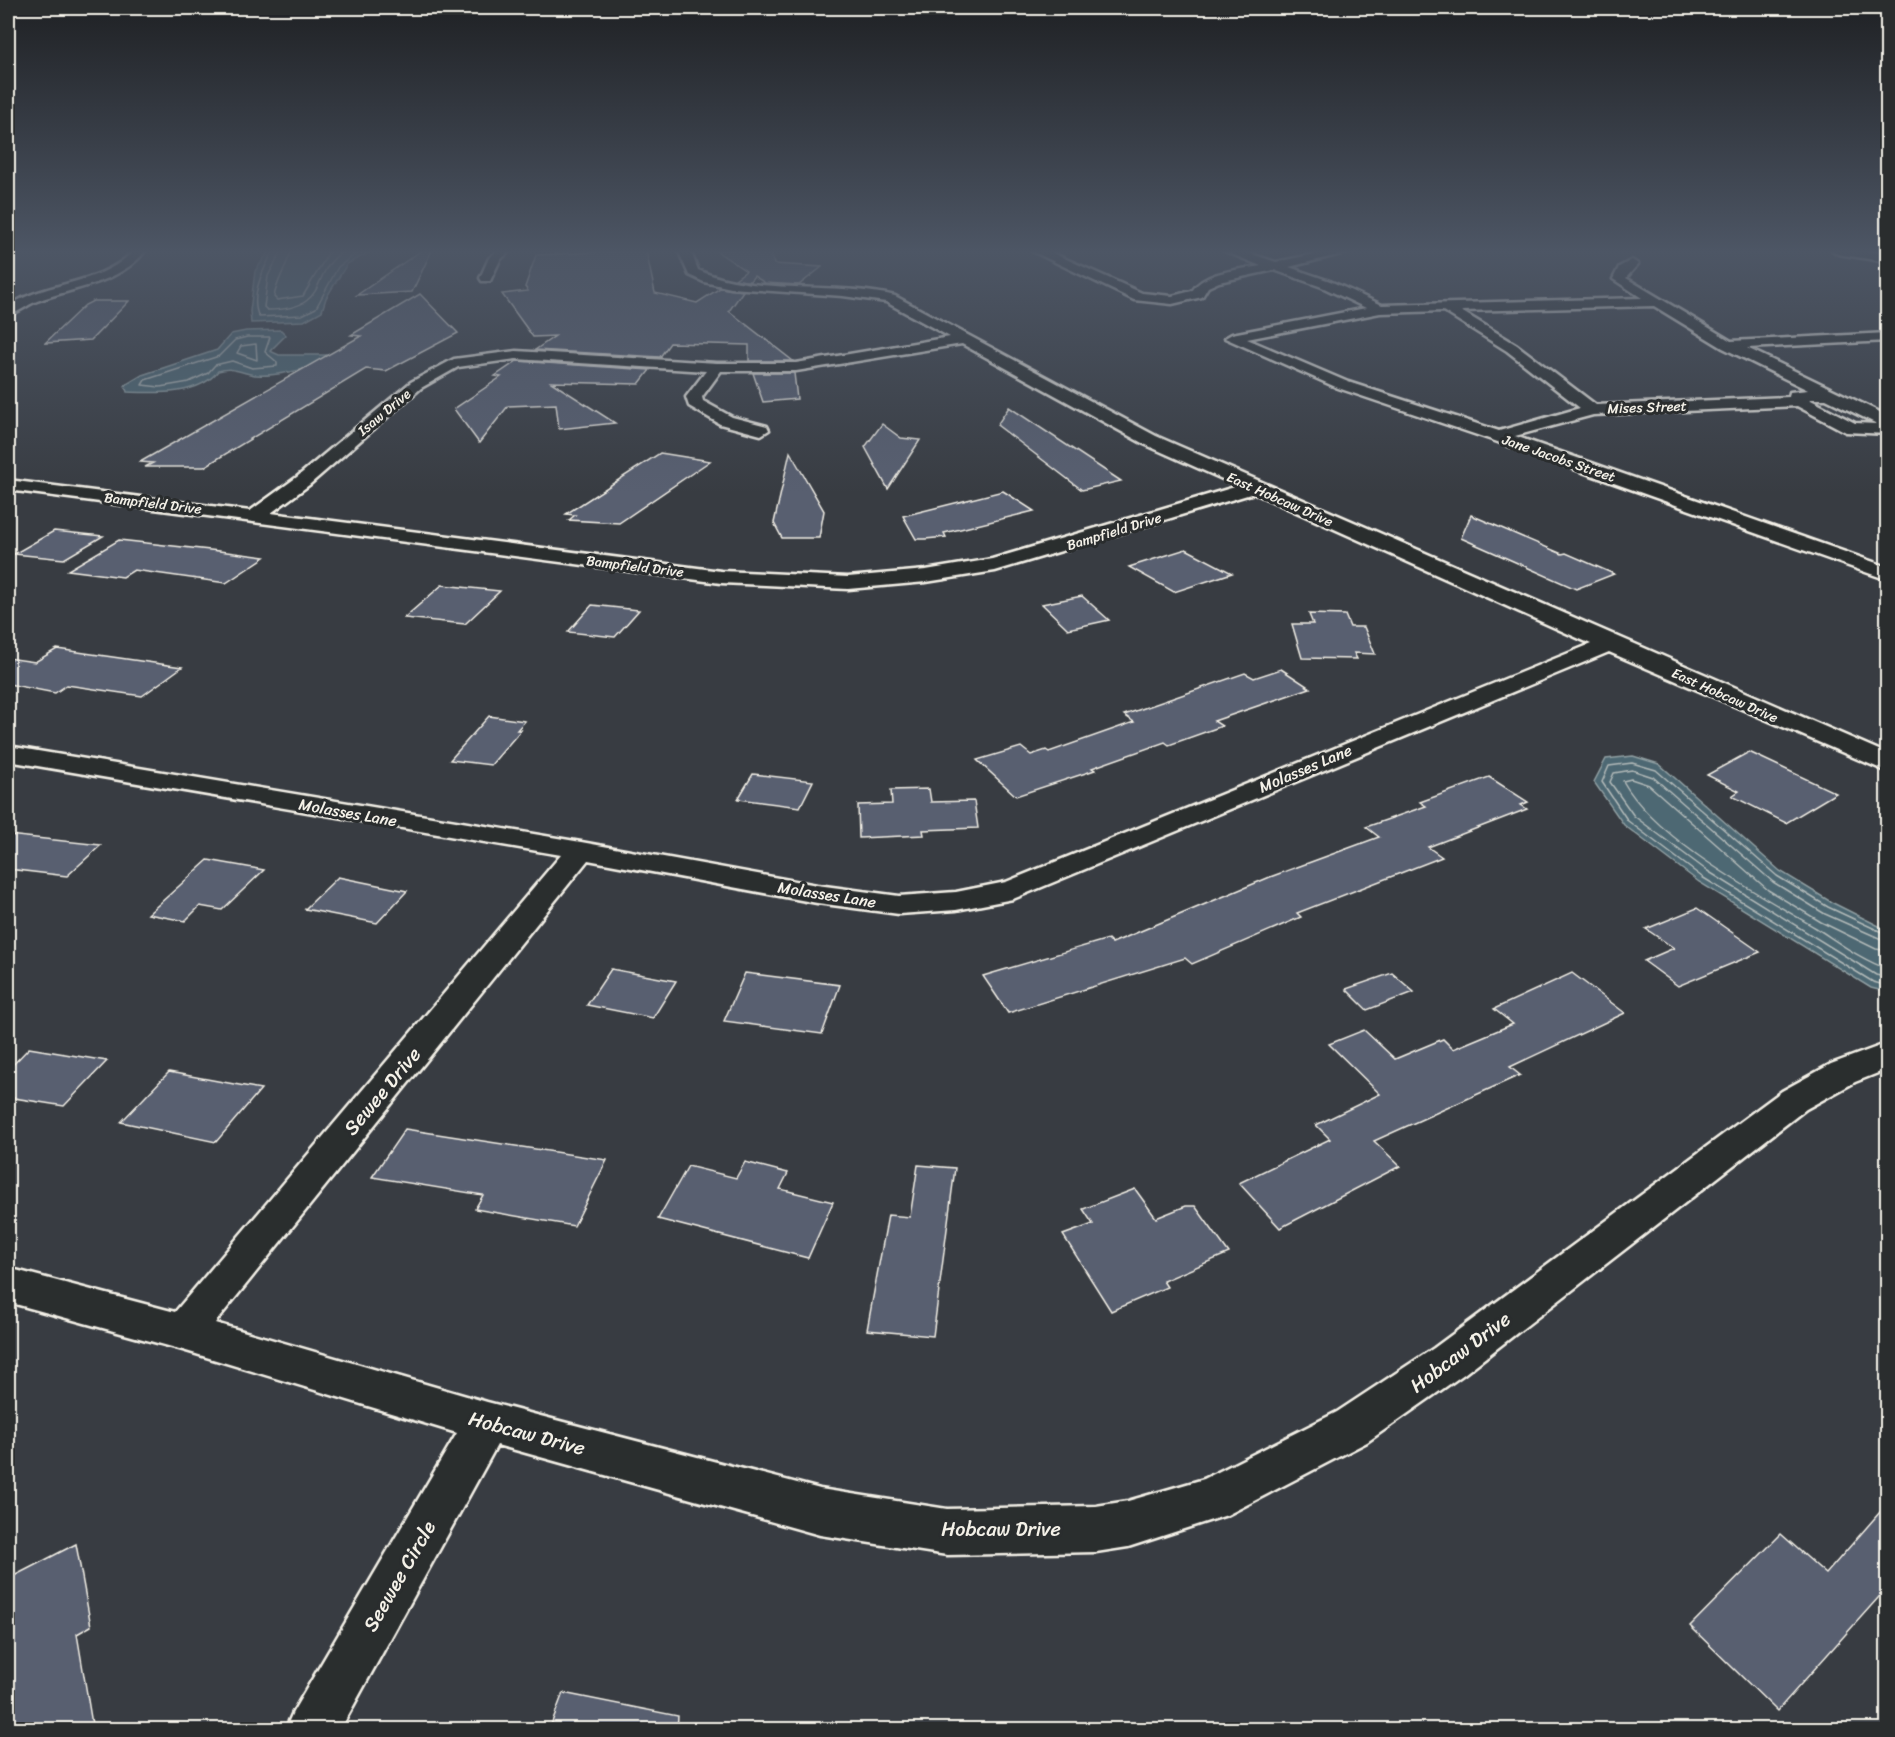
<svg xmlns="http://www.w3.org/2000/svg" width="1895" height="1737" font-family="Sriracha,sans-serif">
	<style>
		.water { fill: #4e6873; stroke: #909fa2; stroke-width: 1.5 }
		.lines { fill: none; stroke-linecap: round; stroke-linejoin: round }
		.shore { stroke: #b2bab9; stroke-width: 1.5 }
		.building { fill: #585e70; stroke: #f4f1e8; stroke-width: 1.5 }
		.street-casing { stroke: #f4f1e8; stroke-width: 5 }
		.street { fill: #2a2d2e; fill-rule: evenodd }
		.labels { text-anchor: middle; stroke-width: 6; stroke-linejoin: round; paint-order: stroke }
		.far-street-label { font-size: 14px; fill: #f4f1e8; stroke: #2a2d2e }
		.street-label { font-size: 16px; fill: #f4f1e8; stroke: #2a2d2e }
		.near-street-label { font-size: 20px; fill: #f4f1e8; stroke: #2a2d2e }
	</style>
	<rect width="100%" height="100%" fill="#383c42"/>
	<filter id="ink" filterUnits="userSpaceOnUse"><feTurbulence type="fractalNoise" baseFrequency=".0167" numOctaves="2"/><feDisplacementMap in="SourceGraphic" scale="12" xChannelSelector="R" yChannelSelector="G"/><feConvolveMatrix kernelMatrix="1 2 1 2 8 2 1 2 1" color-interpolation-filters="sRGB"/></filter>
	<g filter="url(#ink)">
		<g class="water">
			<path d="M270 250H374L347 264 326 298 322 311 304 321 251 323 250 311 255 271Z"/>
			<path d="M281 330 286 335 270 351 279 355H328L330 361C314 368 266 379 250 374 236 371 233 367 218 371 199 396 155 393 127 392L125 385 142 375 217 350 231 334 246 331Z"/>
			<path d="M1633 756 1659 764 1780 871 1831 902 1887 930V992L1871 988 1699 882 1624 825 1594 782 1606 759Z"/>
		</g>
		<g class="lines">
			<g class="shore">
				<path d="M274 250C264 267 249 297 259 317L302 315 316 308 338 267 361 250"/>
				<path d="M282 250 268 276 264 307 267 310C334 309 306 274 345 250"/>
				<path d="M291 250C287 267 277 279 274 297L277 300 303 296 330 250"/>
				<path d="M247 337H270L265 352 277 362V366L252 368 232 361 215 365 208 373 189 382 160 387 142 385 145 380 219 356 235 340Z"/>
				<path d="M256 344 257 360 237 353 241 346Z"/>
				<path d="M1888 935 1828 907 1777 876 1656 770 1632 763 1609 766 1602 782 1628 821 1702 877 1873 982 1888 986"/>
				<path d="M1888 942 1825 914 1773 882 1653 777 1632 770 1614 773 1610 782 1634 816 1706 870 1876 975 1888 978"/>
				<path d="M1888 951 1876 949 1821 922 1768 890 1649 785 1631 779 1623 781C1657 841 1757 893 1816 928 1838 942 1863 961 1888 969"/>
			</g>
		</g>
		<g class="building">
			<path d="M422 250H432L412 292 357 295Z"/>
			<path d="M646 250 655 293 697 303 720 288 743 291 729 311 793 361H749V345L670 343 660 357 535 350 555 336 533 337 502 294 528 291 525 287 536 255Z"/>
			<path d="M715 250H770L774 264 822 267 799 285 765 283 754 276 750 281H745L735 279 746 271Z"/>
			<path d="M420 294 458 333 386 371 366 369 204 467H145L153 463 140 462 361 336 351 335Z"/>
			<path d="M93 301H129L91 340 45 343 85 305Z"/>
			<path d="M517 361 650 370 639 384 551 382 615 423 559 429 556 404 508 406 479 443 454 409 501 377 495 376Z"/>
			<path d="M753 373H794L797 399 763 402Z"/>
			<path d="M1009 407 1121 481 1082 490 997 425Z"/>
			<path d="M882 424 901 438 920 440 888 489 865 447Z"/>
			<path d="M790 452 824 511 819 538H782L774 523Z"/>
			<path d="M660 453 710 461 619 523 569 520 575 515 566 514Z"/>
			<path d="M1003 491 1034 511 944 533 946 537 925 539H916L903 516Z"/>
			<path d="M1471 515 1562 554 1566 553 1614 574 1576 589 1461 538Z"/>
			<path d="M54 531 103 536 64 559 14 554Z"/>
			<path d="M119 540 219 551 265 557 226 583 134 570 123 577 68 570Z"/>
			<path d="M1186 549 1232 573 1174 592 1129 567Z"/>
			<path d="M442 585 500 591 465 624 404 618Z"/>
			<path d="M1082 596 1109 620 1068 629 1042 604Z"/>
			<path d="M592 605 639 610 615 637 568 632Z"/>
			<path d="M1309 614 1345 615 1350 627H1364L1375 654 1354 653 1357 659 1302 658 1292 624H1313Z"/>
			<path d="M57 649 182 667 142 696 67 685 55 693 8 684V658L35 662Z"/>
			<path d="M1281 669 1310 688 1214 721 1222 726 1169 745 1165 742 1092 768 1095 770 1016 796 977 760 1021 747 1031 755 1046 750 1049 752 1134 722 1124 715 1245 673 1254 678Z"/>
			<path d="M489 716 525 721 517 730H521L491 765 450 760Z"/>
			<path d="M1749 752 1836 793 1786 823 1732 796 1739 791 1707 775Z"/>
			<path d="M753 774 813 781 800 807 738 799Z"/>
			<path d="M1489 777 1528 802 1521 805 1527 809 1428 847 1442 857 1297 913 1301 917 1192 964 1185 958 1008 1013 983 976 1108 939 1112 943 1270 877 1379 837 1366 827 1426 806 1420 802Z"/>
			<path d="M929 789 931 802 974 801 978 828 923 830 924 835 859 838 858 805 892 804 891 790Z"/>
			<path d="M8 835 101 845 67 876 8 869Z"/>
			<path d="M208 860 264 870 222 910 200 906 185 921 148 914Z"/>
			<path d="M338 877 407 891 377 923 305 909Z"/>
			<path d="M1697 908 1760 952 1678 986 1644 961 1674 948 1646 929Z"/>
			<path d="M611 969 676 981 653 1018 587 1005Z"/>
			<path d="M745 973 840 985 822 1034 724 1021Z"/>
			<path d="M1392 973 1414 992 1367 1010 1346 989Z"/>
			<path d="M1572 973 1625 1013 1510 1067 1520 1075 1374 1141 1400 1166 1280 1228 1239 1183 1330 1139 1316 1125 1380 1094 1329 1044 1364 1030 1395 1059 1443 1039 1453 1049 1513 1024 1494 1009Z"/>
			<path d="M29 1048 107 1061 64 1106 8 1097V1070Z"/>
			<path d="M169 1072 261 1089 216 1142 121 1122Z"/>
			<path d="M405 1129 607 1160 574 1226 475 1209 483 1195 372 1177Z"/>
			<path d="M745 1162 788 1173 780 1189 833 1202 808 1258 658 1219 688 1166 736 1178Z"/>
			<path d="M918 1165 955 1168 933 1336 867 1330 888 1215 910 1217Z"/>
			<path d="M1135 1189 1156 1218 1186 1206H1195L1229 1253 1163 1281 1167 1287 1111 1311 1063 1235 1093 1224 1083 1209Z"/>
			<path d="M1887 1504V1588L1777 1711 1690 1626 1781 1534 1826 1574Z"/>
			<path d="M76 1544 91 1626 77 1634 93 1730H8V1579Z"/>
			<path d="M563 1693 678 1716 677 1730H549Z"/>
		</g>
		<g class="lines">
			<g class="street-casing">
				<g id="street">
					<path d="M134 250H146C120 284 74 287 37 301 27 305 18 313 8 315V306L19 300C56 281 105 283 134 250Z"/>
					<path d="M498 250H511L500 260 490 281H482L480 278 489 258Z"/>
					<path d="M678 250H690L698 270C756 296 832 281 895 296L1156 436 1888 754V772L1609 652 1013 899 956 910 899 914 817 903 588 860 215 1323 487 1402 820 1489 947 1509 1096 1506 1128 1501 1204 1479 1337 1412 1434 1348 1782 1091 1831 1064 1888 1043V1069L1855 1082 1806 1109 1464 1374 1367 1442 1227 1515 1128 1547 1096 1552 947 1555 820 1535 497 1445 340 1730H285L293 1712 457 1433 183 1350 8 1302V1268L175 1312 561 855 8 761V746L581 842 817 885 899 896 956 892 1006 882 1591 644 1254 493 995 571 926 582 848 589 721 583 8 490V480L250 511 297 477 411 382 454 359 516 351 717 363H796L950 337 886 302 843 296 731 288 704 282 689 275ZM962 344 1144 444 1238 486 992 559 926 570 848 577 721 571 271 513 309 485 421 388 458 367 516 359 706 371 686 397 689 406 720 424 761 435 769 430 767 426 732 417 703 401 702 397 721 371H796Z"/>
					<path d="M1030 250H1046L1142 293 1172 296 1192 291C1205 271 1239 270 1261 266L1222 250H1240L1276 262 1334 250H1357L1289 267 1330 281 1382 305 1642 298 1613 279 1619 267 1632 260 1638 264 1626 278 1731 341 1888 333V341L1747 348 1888 416V434L1846 432 1797 406 1593 415 1515 436 1888 567V580L1492 440 1338 388 1225 338 1232 334 1366 308 1322 287 1274 270 1219 282 1208 287 1202 297 1172 304 1134 300ZM1654 306 1723 348 1808 390 1790 392 1789 397 1596 405 1517 345 1461 311ZM1443 311 1507 351 1580 408 1499 431 1348 382 1247 339 1380 313ZM1809 399H1826L1877 424 1855 423Z"/>
					<path d="M1832 250H1861L1888 254V262L1838 254Z"/>
				</g>
			</g>
			<use href="#street" class="street"/>
		</g>
	</g>
	<linearGradient id="sky" x2="0" y2="1"><stop stop-color="#1f2124"/><stop offset="0.51" stop-color="#4d5665"/><stop offset="1" stop-color="#4d5665" stop-opacity="0"/></linearGradient>
	<rect width="1895" height="493" fill="url(#sky)"/>
	<g class="labels">
		<g class="far-street-label">
			<text transform="translate(1647 407) rotate(-2)" y="5">Mises Street</text>
			<text transform="translate(384 412) rotate(-40)" y="5">Isaw Drive</text>
			<text transform="translate(1559 458) rotate(19)" y="5">Jane Jacobs Street</text>
			<text transform="translate(1280 499) rotate(24)" y="5">East Hobcaw Drive</text>
			<text transform="translate(153 503) rotate(7)" y="5">Bampfield Drive</text>
			<text transform="translate(1114 531) rotate(-17)" y="5">Bampfield Drive</text>
			<text transform="translate(635 566) rotate(7)" y="5">Bampfield Drive</text>
			<text transform="translate(1725 695) rotate(24)" y="5">East Hobcaw Drive</text>
		</g>
		<g class="street-label">
			<text transform="translate(1305 768) rotate(-23)" y="6">Molasses Lane</text>
			<text transform="translate(348 812) rotate(10)" y="6">Molasses Lane</text>
			<text transform="translate(827 894) rotate(9)" y="6">Molasses Lane</text>
		</g>
		<g class="near-street-label">
			<text transform="translate(382 1091) rotate(-50)" y="7">Sewee Drive</text>
			<text transform="translate(1460 1352) rotate(-37)" y="7">Hobcaw Drive</text>
			<text transform="translate(527 1433) rotate(15)" y="7">Hobcaw Drive</text>
			<text x="1001" y="1536">Hobcaw Drive</text>
			<text transform="translate(399 1576) rotate(-60)" y="7">Seewee Circle</text>
		</g>
	</g>
	<rect width="1895" height="1737" fill="none" stroke="#2a2d2e" stroke-width="30"/>
	<rect x="15" y="15" width="1865" height="1707" fill="none" stroke="#f4f1e8" stroke-width="2" filter="url(#ink)"/>
</svg>
